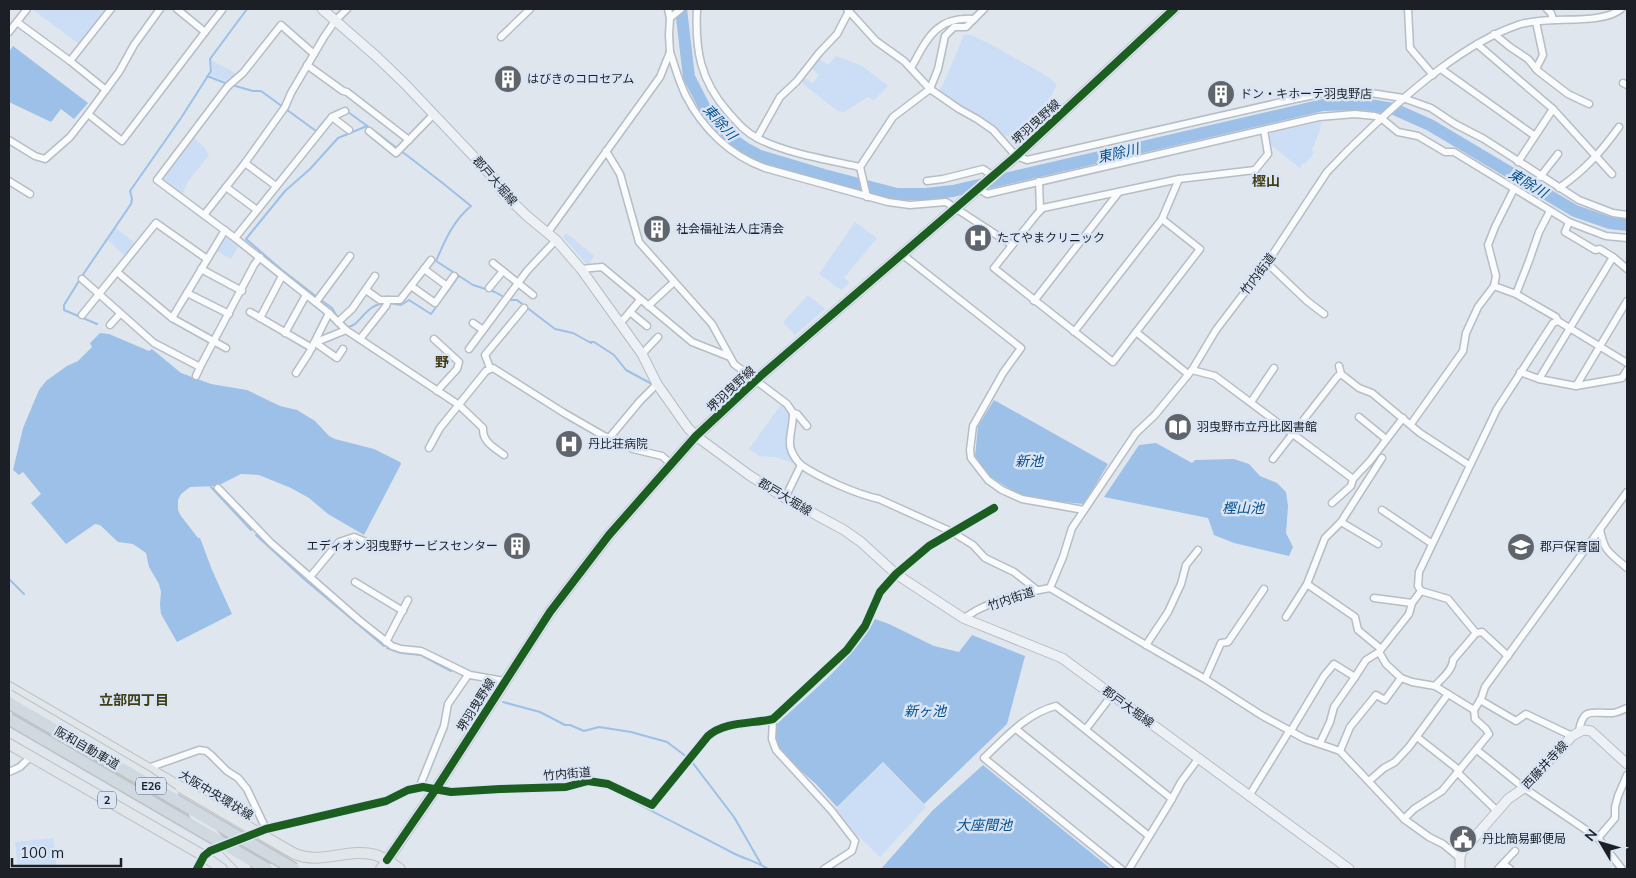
<svg xmlns="http://www.w3.org/2000/svg" width="1636" height="878" font-family="Mulish,'Noto Sans JP',sans-serif">
	<style>
		.green { fill: #cbdef5 }
		.water { fill: #9cc0e8 }
		.lines { fill: none; stroke-linecap: round; stroke-linejoin: round }
		.stream { stroke: #9cc0e8; stroke-width: 2 }
		.river { stroke: #9cc0e8; stroke-width: 12 }
		.minor-casing { stroke: #b7bdc3; stroke-width: 9 }
		.secondary-casing { stroke: #b7bdc3; stroke-width: 11 }
		.primary-casing { stroke: #bec1c5; stroke-width: 12 }
		.minor { stroke: #fafbfc; stroke-width: 6 }
		.secondary { stroke: #edf0f4; stroke-width: 9 }
		.primary { stroke: #e1e6eb; stroke-width: 10 }
		.primary-bridge-casing { stroke: #bec1c5; stroke-width: 12; stroke-linecap: butt }
		.motorway-bridge-casing { stroke: #bec1c5; stroke-width: 14; stroke-linecap: butt }
		.primary-bridge { stroke: #e1e6eb; stroke-width: 10 }
		.motorway-bridge { stroke: #d0d8e0; stroke-width: 11 }
		.cycleway-casing { stroke: #d9e5f4; stroke-width: 11 }
		.cycleway { stroke: #1b5e20; stroke-width: 8 }
		.labels { text-anchor: middle; stroke-width: 5; stroke-linejoin: round; paint-order: stroke }
		.shield { fill: #d9e5f4; stroke: #555b64; stroke-width: 1 }
		.shield-label { font-size: 11px; font-weight: bold; fill: #1c2026 }
		.poi-label { font-size: 12px; fill: #1c2026; stroke: #d9e5f4; text-anchor: start }
		.street-label { font-size: 12px; fill: #1c2026; stroke: #d9e5f4 }
		.water-label { font-size: 14px; font-style: italic; fill: #044f8f; stroke: #d9e5f4 }
		.neighbourhood-label { font-size: 14px; font-weight: bold; fill: #433d14; stroke: #d9e5f4 }
	</style>
	<rect width="100%" height="100%" fill="#dfe6ee"/>
	<g class="green">
		<path d="M32 9H107L79 44Z"/>
		<path d="M964 35H971L994 46 1050 78 1057 85 1036 123 1017 141 1012 136H1004L972 112 937 92 942 87Z"/>
		<path d="M836 56 862 66 888 86 874 100 868 97 844 112 838 111 803 84 802 79 803 77 813 83 819 75 811 68 819 59 828 65Z"/>
		<path d="M211 60 237 74 228 82 210 75 213 71Z"/>
		<path d="M1321 122 1320 130 1312 150 1314 153 1305 164 1303 163 1300 168 1271 145 1269 137 1271 133Z"/>
		<path d="M194 138 204 147 209 155 188 181 182 196 164 182 163 177Z"/>
		<path d="M855 222 877 238 844 278 850 283 841 290 819 274Z"/>
		<path d="M115 227 136 244 125 256 108 240Z"/>
		<path d="M566 233 594 256 588 266 563 237Z"/>
		<path d="M224 238H228L239 246 231 259 217 251Z"/>
		<path d="M808 295 825 309 795 335 783 322Z"/>
		<path d="M782 403C795 412 789 419 790 433 790 442 793 452 795 461L794 463 775 457 759 456 749 449Z"/>
		<path d="M883 763 926 807 880 857 854 832 835 810Z"/>
		<path d="M53 838 57 869H18L15 842Z"/>
	</g>
	<g class="water">
		<path d="M13 46 88 103 74 119 61 109 51 122 9 102V52Z"/>
		<path d="M100 333 109 334 149 351 152 349 181 373 211 384 247 390 280 406 297 410 315 421 329 436 335 439 374 449 400 462 401 464 364 535 328 514 309 498 291 488 259 475 241 474 217 486 190 487 181 494 178 500V510L181 516 198 538H200L212 570 232 614 177 642 161 614 160 605 161 592 159 584 149 567 146 553 133 544 118 542 100 525 95 524 66 544 31 503 41 494 23 472 19 475 13 470 23 428 39 390 46 381 67 366 78 361 92 347 90 343Z"/>
		<path d="M994 400 1108 464 1084 504 1054 501 1019 495 988 475 975 456 978 426Z"/>
		<path d="M1156 443 1192 463 1195 460 1234 459 1249 464 1260 476 1277 483 1286 492 1288 506 1286 533 1293 547 1289 556 1234 543 1214 535 1208 518 1104 497 1139 445Z"/>
		<path d="M875 619 889 624 934 646 959 652 972 635 1025 656 1007 724 924 804 883 762 837 807 816 784 800 770 779 749 775 738 777 724C807 696 857 656 875 619Z"/>
		<path d="M983 765 1111 869H881L933 810Z"/>
	</g>
	<g class="lines">
		<g class="stream">
			<path d="M207 76 228 84"/>
			<path d="M232 85 253 91H261L316 131C324 121 331 110 344 109"/>
			<path d="M348 112C390 142 431 173 471 206 453 221 445 240 436 261L473 285 495 292 509 300H517L555 329 573 333 591 343 590 342H594L614 355 626 370 650 383H652"/>
			<path d="M317 297 282 270 246 239 285 191 310 169 338 138 367 126"/>
			<path d="M321 300 332 308 338 318"/>
			<path d="M390 303 401 305 409 300 431 314 458 277"/>
			<path d="M97 324 64 310V305L82 276 131 204 132 199 130 191 181 118 211 71 210 59 247 9"/>
			<path d="M347 327C360 327 364 305 385 303"/>
			<path d="M211 487 251 530"/>
			<path d="M256 535 304 579 384 646"/>
			<path d="M9 579 24 594"/>
			<path d="M387 648 401 653 421 655 451 671"/>
			<path d="M503 702 540 712 565 725H570L584 731 599 727 631 732 667 742 687 757"/>
			<path d="M692 762 734 817 761 864"/>
			<path d="M617 792C655 814 694 832 733 853 745 859 758 862 768 869"/>
			<path d="M448 795 507 792"/>
		</g>
		<path class="river" d="M681 9 689 77 706 110 732 139 745 148 760 156 824 175 897 194H926L953 191 1323 105 1363 104 1394 109 1430 125 1575 211 1610 223 1627 225"/>
		<g class="minor-casing">
			<g id="minor">
				<path d="M347 9 335 21 324 37 291 93 285 107 245 163 204 215 235 238 329 313 346 330 459 405 483 428C482 442 495 448 504 455"/>
				<path d="M697 9C695 50 700 80 728 112 737 122 745 132 757 138 785 153 828 160 860 167"/>
				<path d="M847 9 876 41 904 61 930 89 959 109 977 119 993 130 1016 156 1027 160 1295 99 1329 92 1358 91 1403 98 1431 108 1455 124 1484 139 1579 200 1613 213 1627 215"/>
				<path d="M1408 9 1410 48 1433 75"/>
				<path d="M1547 9 1551 13 1553 19"/>
				<path d="M670 18 681 9"/>
				<path d="M17 22 70 61"/>
				<path d="M1536 22 1543 55 1536 69"/>
				<path d="M9 32 27 9"/>
				<path d="M205 32 222 10"/>
				<path d="M1494 34 1510 47 1528 59 1538 71 1568 94 1589 104"/>
				<path d="M501 37 530 9"/>
				<path d="M1477 44 1553 109 1612 174"/>
				<path d="M670 52C675 67 679 82 686 96 703 129 730 155 765 168L888 202 910 205 946 202 1012 245"/>
				<path d="M307 65 343 91 347 92 409 140"/>
				<path d="M911 68C927 39 936 16 974 19"/>
				<path d="M1441 69 1535 136"/>
				<path d="M1623 83 1627 85"/>
				<path d="M106 90 70 61 111 9"/>
				<path d="M88 114 122 141 205 32 177 9"/>
				<path d="M332 117 349 130"/>
				<path d="M369 131 396 153 434 114"/>
				<path d="M757 138 780 97 797 81 819 53 837 34 849 11"/>
				<path d="M9 140 35 156 45 159 70 137 88 114 119 72 134 45 160 9"/>
				<path d="M606 151 620 174 639 242 712 324 734 364 787 404 793 413C793 436 782 445 801 465"/>
				<path d="M1518 162 1553 109"/>
				<path d="M245 163 276 186"/>
				<path d="M1540 177 1558 154"/>
				<path d="M9 181 30 194"/>
				<path d="M927 181 943 179 983 169 993 176"/>
				<path d="M1039 181 1040 210"/>
				<path d="M226 187 257 210"/>
				<path d="M1559 188C1585 170 1601 152 1619 127"/>
				<path d="M979 189 987 194 1319 117 1355 114 1375 116 1381 118 1398 132 1418 136 1445 152H1454L1569 222 1606 236 1627 238"/>
				<path d="M867 197 860 167 893 117 930 89 938 69 945 36 954 27H966L984 9"/>
				<path d="M204 215 157 180 228 86 243 73 281 25 314 54"/>
				<path d="M1162 219 1200 249 1113 362 994 268 1037 214 1043 208 1179 179 1255 170 1268 154 1264 130"/>
				<path d="M1569 222 1565 232 1595 250 1600 249 1613 257"/>
				<path d="M548 232 660 77 670 52 669 35 670 18 668 9"/>
				<path d="M235 238 332 117 345 111"/>
				<path d="M903 255 1021 348 1003 373 973 426 970 450 971 458 988 480 1002 490 1022 499 1084 510"/>
				<path d="M207 259 156 223 99 294 154 343 200 367 254 265 260 257"/>
				<path d="M493 263 533 295"/>
				<path d="M1267 263 1307 301 1324 314"/>
				<path d="M201 269 242 291"/>
				<path d="M424 269 447 286"/>
				<path d="M581 269 602 267 692 342 730 357"/>
				<path d="M117 272 172 318 226 348"/>
				<path d="M411 286 435 303 454 276"/>
				<path d="M1494 286 1516 294 1556 317 1558 321 1627 363"/>
				<path d="M489 288 503 271"/>
				<path d="M366 290 380 300H400L431 260"/>
				<path d="M187 293 229 314"/>
				<path d="M1516 294 1529 261 1539 232 1550 211"/>
				<path d="M1034 301 1119 192"/>
				<path d="M316 302 350 256"/>
				<path d="M648 306 674 282"/>
				<path d="M250 312 312 348"/>
				<path d="M630 312 647 326"/>
				<path d="M82 315 99 294 82 279"/>
				<path d="M172 318 225 230"/>
				<path d="M260 318 282 276"/>
				<path d="M338 322 352 309 375 276"/>
				<path d="M618 322 624 319 640 300"/>
				<path d="M473 323 483 330"/>
				<path d="M110 325 120 314"/>
				<path d="M1074 332 1162 219 1179 179"/>
				<path d="M1136 332 1188 374"/>
				<path d="M285 333 306 295"/>
				<path d="M360 339 386 306 388 300"/>
				<path d="M434 339 459 362 457 369 437 391"/>
				<path d="M314 343 346 330"/>
				<path d="M317 344 337 358 343 349"/>
				<path d="M469 349 527 271 556 240"/>
				<path d="M642 354 658 337"/>
				<path d="M1339 366 1341 374 1359 388 1372 393 1420 433 1469 465"/>
				<path d="M490 368 485 355 524 308"/>
				<path d="M1192 370 1215 376 1353 479"/>
				<path d="M1520 372 1539 379 1576 386 1622 378 1627 370"/>
				<path d="M296 373 309 353 329 313"/>
				<path d="M196 376 200 367"/>
				<path d="M1539 379 1613 257 1627 269"/>
				<path d="M1576 386 1627 301"/>
				<path d="M1251 402 1274 368"/>
				<path d="M793 413 797 414 807 426"/>
				<path d="M1359 417 1386 439"/>
				<path d="M1411 424 1463 351 1466 333 1478 307 1494 286 1496 276 1488 245 1495 227 1514 189"/>
				<path d="M610 437 640 401 657 384"/>
				<path d="M429 448 440 428 486 371 493 368 564 413 604 436 614 439 633 449 662 456 671 464"/>
				<path d="M1273 459 1337 377 1341 374"/>
				<path d="M218 488 271 543 359 620 392 646 401 649 421 651 470 675 504 681"/>
				<path d="M785 498 801 465C820 478 856 494 879 499L952 532 973 545 985 558 1014 572 1037 590"/>
				<path d="M1332 503 1351 486 1353 479 1370 461 1403 418"/>
				<path d="M1382 510 1431 543"/>
				<path d="M1341 522 1378 544"/>
				<path d="M1600 529C1604 552 1610 553 1627 568"/>
				<path d="M310 577 339 542 354 537 373 545"/>
				<path d="M355 582 403 611"/>
				<path d="M1050 588 1063 557 1072 528 1136 433 1155 415 1192 370 1216 330 1267 263 1327 172C1341 157 1355 143 1370 129 1410 91 1465 43 1518 25 1546 15 1601 26 1621 9"/>
				<path d="M1050 588 1146 645 1205 679 1261 715 1305 739 1340 751 1404 819 1414 809 1442 791 1489 734 1486 729 1475 719 1474 710 1481 699 1485 687 1627 492"/>
				<path d="M1421 591 1448 599 1476 633"/>
				<path d="M1374 598 1412 603"/>
				<path d="M1286 617 1307 584"/>
				<path d="M963 618C968 616 972 613 977 610 999 599 1025 592 1050 588"/>
				<path d="M386 642 408 600"/>
				<path d="M1146 645 1168 612 1181 584 1186 565 1198 550"/>
				<path d="M1381 649 1358 630 1355 617 1307 584 1325 538 1341 522 1382 458"/>
				<path d="M1379 652 1386 664 1401 678 1412 682 1435 686 1474 710"/>
				<path d="M1205 679 1221 643 1228 642 1264 589"/>
				<path d="M1435 686C1441 679 1453 670 1453 660L1476 633 1482 632 1508 656"/>
				<path d="M1480 700 1516 721 1526 714 1572 736"/>
				<path d="M773 719 772 739 776 750 831 810 855 841 852 851 824 869"/>
				<path d="M1016 729 1149 836"/>
				<path d="M1086 729 1112 695"/>
				<path d="M1579 731C1583 706 1593 714 1612 713 1617 713 1622 710 1627 708"/>
				<path d="M1417 737 1459 770"/>
				<path d="M1320 743 1330 722 1334 707 1355 677"/>
				<path d="M1477 750 1524 788 1598 838 1622 869"/>
				<path d="M1340 751 1350 727 1376 695 1385 700 1401 678"/>
				<path d="M148 768 199 750 206 751 211 755 227 771 238 778 247 789 266 829"/>
				<path d="M9 772 20 767 30 757"/>
				<path d="M1457 772 1497 811"/>
				<path d="M1369 781 1384 768 1395 762 1409 747 1448 694"/>
				<path d="M419 788 444 726 448 704 468 675"/>
				<path d="M1249 796 1288 733 1292 729 1324 676 1334 664 1355 677 1366 660 1379 652 1409 614 1412 603 1421 591 1418 586 1419 572 1497 409 1553 323 1558 321"/>
				<path d="M1404 819 1429 837 1443 844 1460 858"/>
				<path d="M1598 838 1615 818V807L1618 796 1627 775"/>
				<path d="M1503 864 1510 869"/>
				<path d="M197 869 204 856 210 851 266 829 386 801 408 790 423 787 451 792 500 789 566 787 588 781 608 784 652 805 708 736C725 721 752 724 773 719L847 650 865 626 880 592 896 574 929 546 994 508"/>
				<path d="M1121 869 984 758C1005 738 1027 713 1056 706L1172 799"/>
				<path d="M1129 869 1169 804 1181 782 1198 759"/>
				<path d="M1498 869 1515 851"/>
			</g>
		</g>
		<g class="secondary-casing">
			<g id="secondary">
				<path d="M322 9 377 57 404 83 479 162 496 181 502 192 527 216 556 240 581 269 642 354 657 384 688 428 696 436 749 475 785 498 844 530 861 542 896 574 963 618 1062 658 1349 869"/>
				<path d="M1460 869V858L1461 853 1508 799 1524 788 1538 770 1556 754 1572 736 1583 730 1591 731 1627 764"/>
			</g>
		</g>
		<g class="primary-casing">
			<g id="primary">
				<path d="M9 687 293 853C320 866 348 847 376 855 385 858 392 863 400 869"/>
				<path d="M9 744 204 856 222 869"/>
				<path d="M381 869 436 789 550 612 609 535 696 436 756 380 1016 156 1174 9"/>
			</g>
		</g>
		<use href="#minor" class="minor"/>
		<use href="#secondary" class="secondary"/>
		<use href="#primary" class="primary"/>
		<g class="primary-bridge-casing">
			<g id="primary-bridge">
				<path d="M9 695 147 776 173 794"/>
				<path d="M194 814 246 869"/>
			</g>
		</g>
		<g class="motorway-bridge-casing">
			<g id="motorway-bridge">
				<path d="M9 703 294 869"/>
				<path d="M9 719 267 869"/>
			</g>
		</g>
		<use href="#primary-bridge" class="primary-bridge"/>
		<use href="#motorway-bridge" class="motorway-bridge"/>
		<g class="cycleway-casing">
			<g id="cycleway">
				<path d="M387 860 436 789 550 612 609 535 696 436 756 380 1016 156 1174 9"/>
				<path d="M197 869 204 856 210 851 266 829 386 801 408 790 423 787 451 792 500 789 566 787 588 781 608 784 652 805 708 736C725 721 752 724 773 719L847 650 865 626 880 592 896 574 929 546 994 508"/>
			</g>
		</g>
		<use href="#cycleway" class="cycleway"/>
	</g>
	<defs>
		<g id="building-disc" transform="scale(1.4375)"><circle r="9.5" fill="#60656c" stroke="#d9e5f4"/><path d="M-4-6H4V6H1V3H-1V6H-4ZM-2.5-4.3h1.7v1.8h-1.7ZM.8-4.3h1.7v1.8H.8ZM-2.5-1h1.7V.8h-1.7ZM.8-1h1.7V.8H.8Z" fill="#fff"/></g>
		<g id="hospital-disc" transform="scale(1.4375)"><circle r="9.5" fill="#60656c" stroke="#d9e5f4"/><path d="M-5-5h3v3.5h4V-5h3V5h-3V1.5h-4V5h-3Z" fill="#fff"/></g>
		<g id="library-disc" transform="scale(1.4375)"><circle r="9.5" fill="#60656c" stroke="#d9e5f4"/><path d="M-6-4Q-3-5.5-.7-3.5V5Q-3 3-6 4ZM6-4Q3-5.5 .7-3.5V5Q3 3 6 4Z" fill="#fff"/></g>
		<g id="school-disc" transform="scale(1.4375)"><circle r="9.5" fill="#60656c" stroke="#d9e5f4"/><path d="M0-5L7-2L0 1L-7-2ZM-4 1L0 2.5L4 1V4Q0 6-4 4Z" fill="#fff"/></g>
		<g id="civic-disc" transform="scale(1.4375)"><circle r="9.5" fill="#60656c" stroke="#d9e5f4"/><path d="M-.6-6.5H3V-4.5H.6V-3L4-1V1h2V6H-6V1h2V-1L-.6-3ZM-1.2 2.5V6h2.4V2.5Z" fill="#fff"/></g>
	</defs>
	<g fill-rule="evenodd">
		<use href="#building-disc" x="508" y="79"/>
		<use href="#building-disc" x="1221" y="94"/>
		<use href="#building-disc" x="657" y="229"/>
		<use href="#hospital-disc" x="978" y="238"/>
		<use href="#library-disc" x="1178" y="427"/>
		<use href="#hospital-disc" x="569" y="444"/>
		<use href="#building-disc" x="517" y="546"/>
		<use href="#school-disc" x="1521" y="547"/>
		<use href="#civic-disc" x="1463" y="839"/>
	</g>
	<g class="labels">
		<g class="shield">
			<rect x="136" y="777.5" width="30" height="17" rx="4"/>
			<rect x="98" y="791.5" width="18" height="17" rx="4"/>
		</g>
		<g class="shield-label">
			<text x="151" y="790">E26</text>
			<text x="107" y="804">2</text>
		</g>
		<g class="poi-label">
			<text x="527" y="83">はびきのコロセアム</text>
			<text x="1240" y="98">ドン・キホーテ羽曳野店</text>
			<text x="676" y="233">社会福祉法人庄清会</text>
			<text x="997" y="242">たてやまクリニック</text>
			<text x="1197" y="431">羽曳野市立丹比図書館</text>
			<text x="588" y="448">丹比荘病院</text>
			<text x="498" y="550" text-anchor="end">エディオン羽曳野サービスセンター</text>
			<text x="1540" y="551">郡戸保育園</text>
			<text x="1482" y="843">丹比簡易郵便局</text>
		</g>
		<g class="street-label">
			<text transform="translate(1036 122) rotate(-42)" y="4">堺羽曳野線</text>
			<text transform="translate(495 181) rotate(49)" y="4">郡戸大堀線</text>
			<text transform="translate(1258 274) rotate(-53)" y="4">竹内街道</text>
			<text transform="translate(731 389) rotate(-43)" y="4">堺羽曳野線</text>
			<text transform="translate(785 497) rotate(31)" y="4">郡戸大堀線</text>
			<text transform="translate(1011 599) rotate(-18)" y="4">竹内街道</text>
			<text transform="translate(476 705) rotate(-58)" y="4">堺羽曳野線</text>
			<text transform="translate(1128 707) rotate(36)" y="4">郡戸大堀線</text>
			<text transform="translate(87 748) rotate(30)" y="4">阪和自動車道</text>
			<text transform="translate(1545 765) rotate(-47)" y="4">西藤井寺線</text>
			<text transform="translate(567 774) rotate(-5)" y="4">竹内街道</text>
			<text transform="translate(216 795) rotate(31)" y="4">大阪中央環状線</text>
		</g>
		<g class="water-label">
			<text transform="translate(720 122) rotate(48)" y="5">東除川</text>
			<text transform="translate(1118 153) rotate(-13)" y="5">東除川</text>
			<text transform="translate(1528 183) rotate(31)" y="5">東除川</text>
			<text x="1029" y="466">新池</text>
			<text x="1243" y="513">樫山池</text>
			<text x="925" y="716">新ヶ池</text>
			<text x="984" y="830">大座間池</text>
		</g>
		<g class="neighbourhood-label">
			<text x="1266" y="186">樫山</text>
			<text x="442" y="367">野</text>
			<text x="134" y="705">立部四丁目</text>
		</g>
	</g>
	<rect width="1636" height="878" fill="none" stroke="#1c2026" stroke-width="20"/>
	<g transform="translate(1601 843) rotate(308)" stroke="#d9e5f4" stroke-width="4" paint-order="stroke">
	<path d="M0-4L9 19L0 12L-9 19Z" fill="#1c2026"/>
	<text y="-8" font-size="14" font-weight="bold" text-anchor="middle" fill="#1c2026">N</text>
	</g>
	<path d="M12 858v8h109v-8" fill="none" stroke="#1c2026" stroke-width="2.5"/>
	<text x="20" y="858" font-size="15" fill="#1c2026" stroke="#d9e5f4" stroke-width="4" paint-order="stroke">100 m</text>
</svg>
